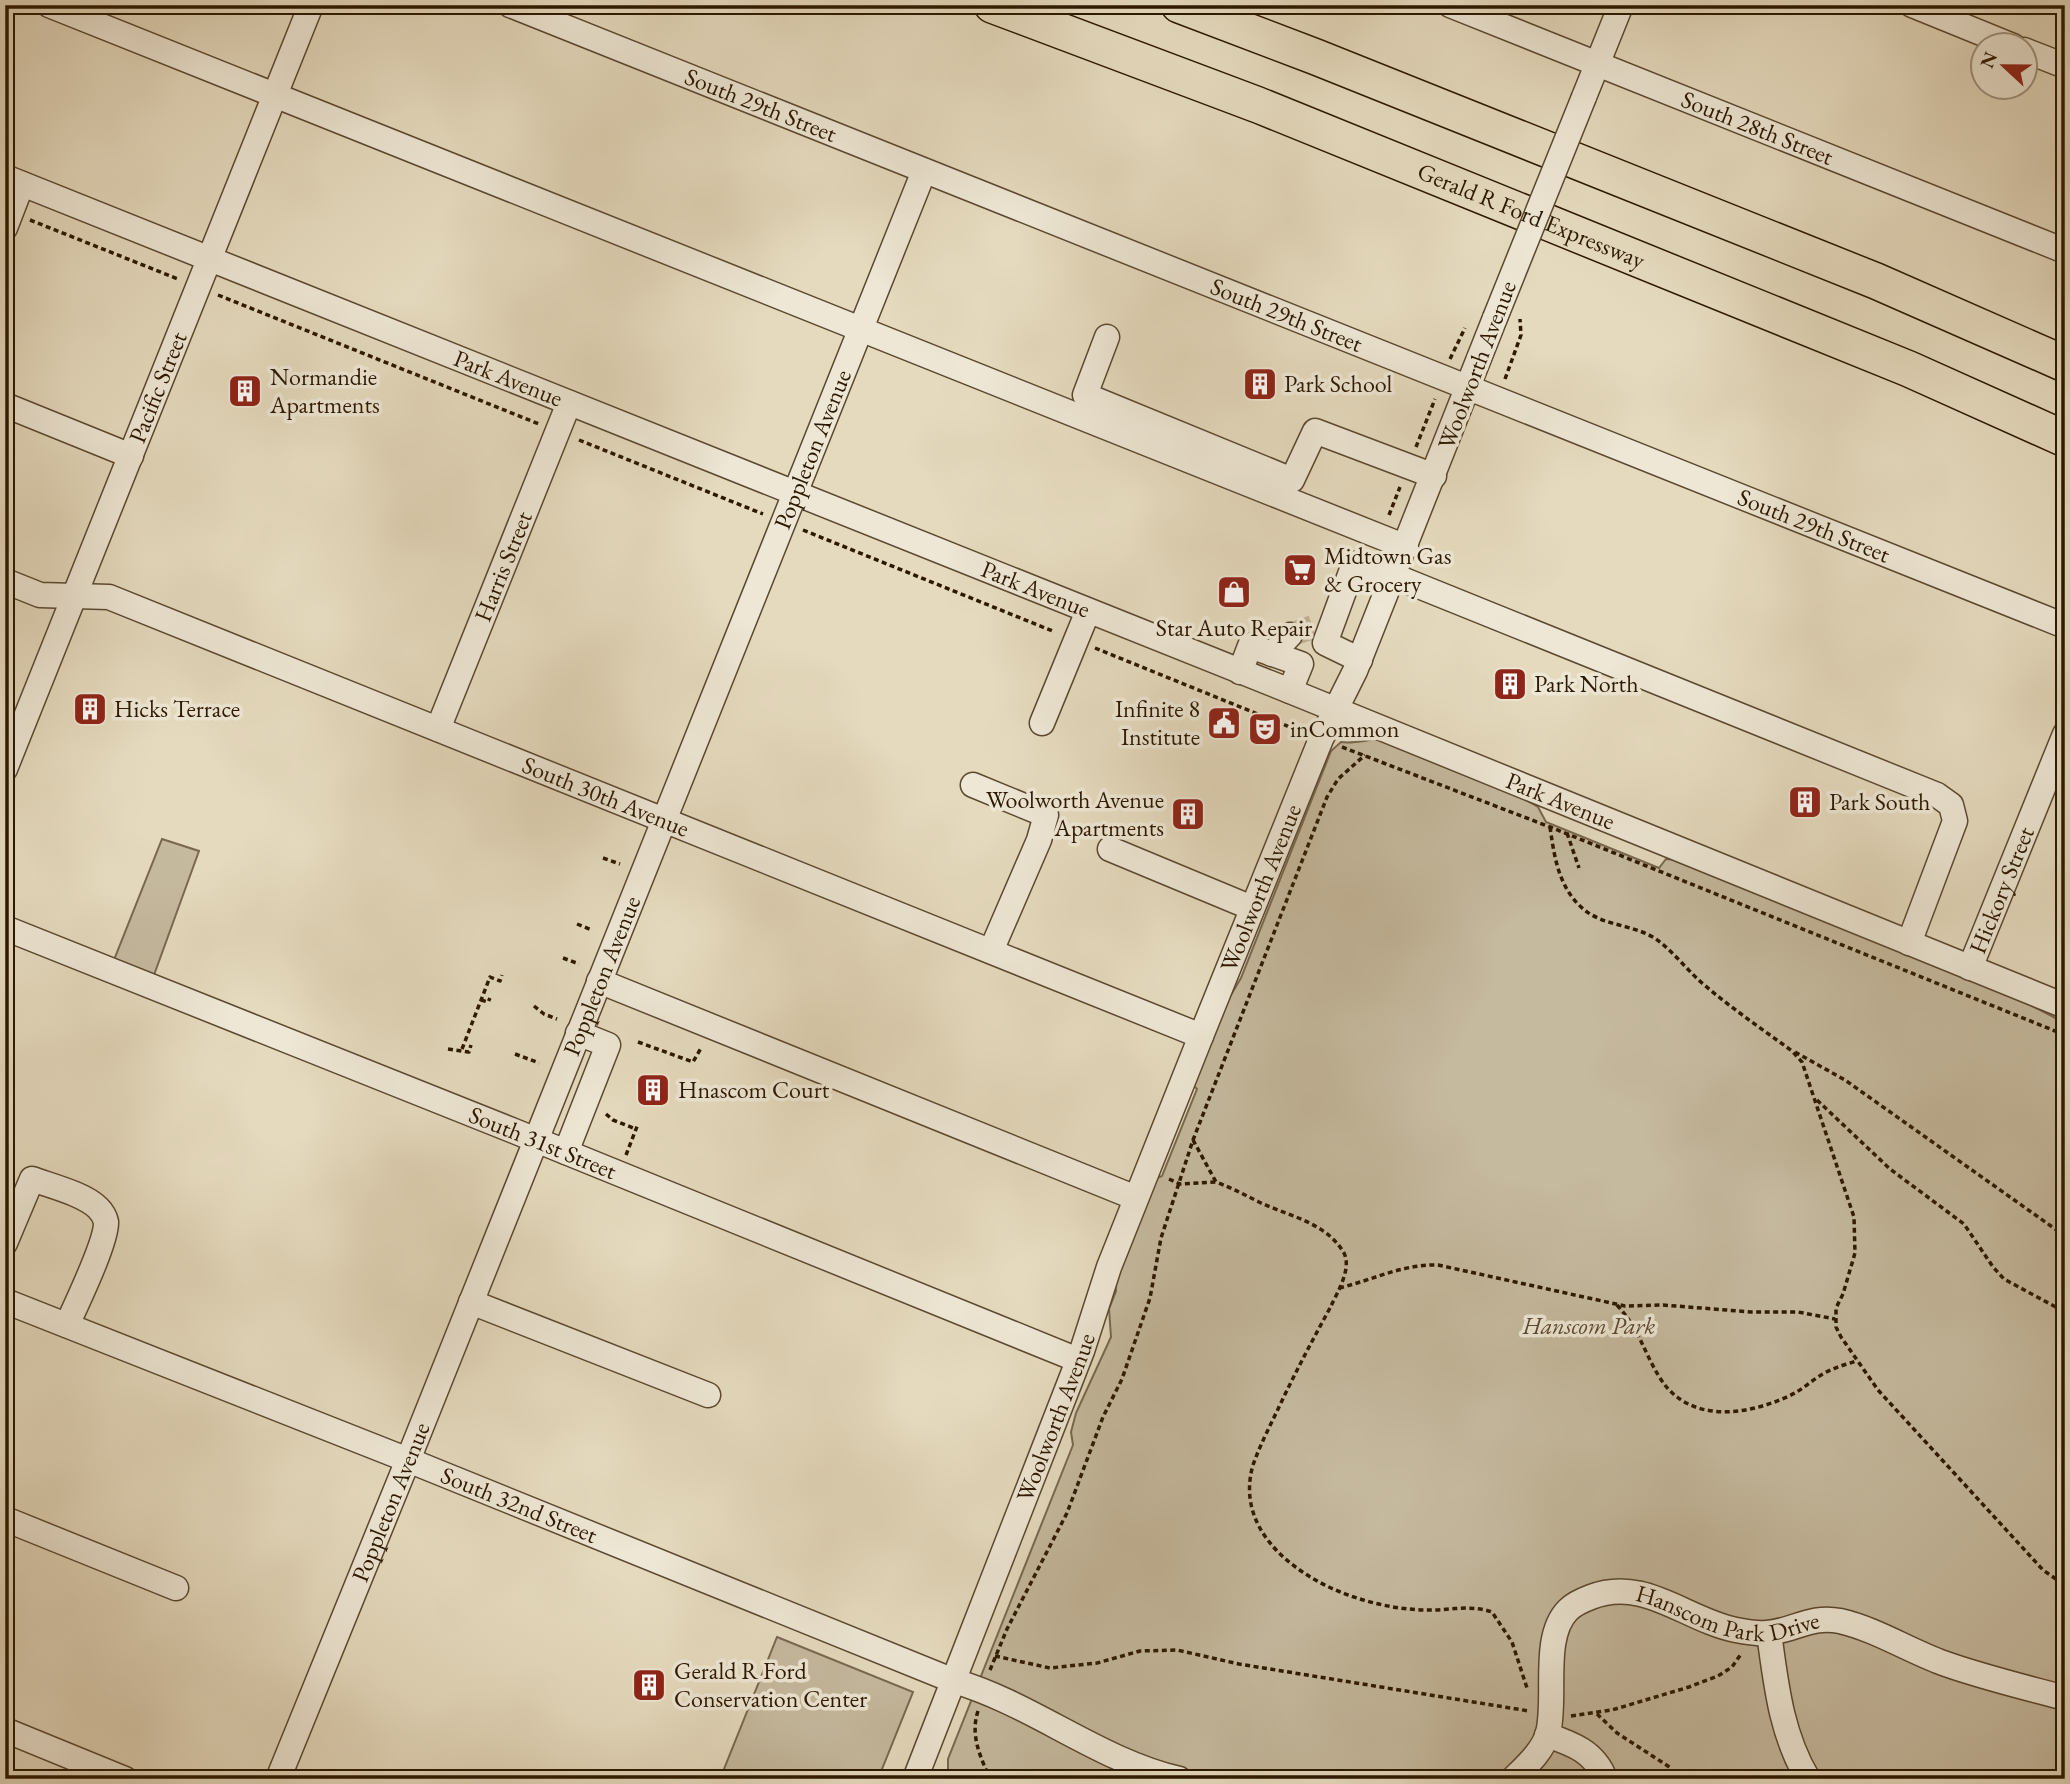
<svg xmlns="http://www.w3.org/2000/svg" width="2070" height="1784" font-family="'EB Garamond',serif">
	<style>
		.green { fill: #c5b99e; stroke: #786850; stroke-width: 2 }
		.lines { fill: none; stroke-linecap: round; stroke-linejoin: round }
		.minor-tunnel { stroke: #c0b398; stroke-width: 24; stroke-dasharray: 24 12; stroke-linecap: butt }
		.minor-casing { stroke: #5a4830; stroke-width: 27 }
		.highway-casing { stroke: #2b1801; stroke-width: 38 }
		.path { stroke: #2b1801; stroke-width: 3.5; stroke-dasharray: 5 3.5; stroke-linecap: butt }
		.minor { stroke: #eee7d5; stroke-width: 24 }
		.highway { stroke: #e5dabe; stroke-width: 35 }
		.minor-bridge-casing { stroke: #5a4830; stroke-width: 27; stroke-linecap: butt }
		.minor-bridge { stroke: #eee7d5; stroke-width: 24 }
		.labels { text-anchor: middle; stroke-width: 7; stroke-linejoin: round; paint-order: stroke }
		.street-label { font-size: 24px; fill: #2b1801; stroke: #eee7d5 }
		.poi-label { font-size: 24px; fill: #2b1801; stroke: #eee7d5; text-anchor: start }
		.park-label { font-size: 24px; font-style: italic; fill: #594830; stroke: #eee7d5 }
	</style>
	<rect width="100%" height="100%" fill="#e5dabe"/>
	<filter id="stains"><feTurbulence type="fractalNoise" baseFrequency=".00286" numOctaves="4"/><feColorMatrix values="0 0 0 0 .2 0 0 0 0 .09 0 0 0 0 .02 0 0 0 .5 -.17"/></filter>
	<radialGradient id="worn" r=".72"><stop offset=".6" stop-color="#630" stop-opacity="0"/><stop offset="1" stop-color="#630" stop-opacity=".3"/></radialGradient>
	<g class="green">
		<path d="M1379 739 1513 792 1538 807 1546 822 1659 868 1666 859 1690 860 2013 996 2065 1023V1779H948V1759L1073 1445 1071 1432 1076 1413 1111 1337 1109 1309 1116 1291 1115 1269 1157 1178 1162 1176 1197 1089 1193 1085 1228 1000 1241 978 1331 751 1341 742C1353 744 1366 740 1379 739Z"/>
		<path d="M162 839 199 851 154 975 114 960Z"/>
		<path d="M777 1637 913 1692 878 1779H720Z"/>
	</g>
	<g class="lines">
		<path class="minor-tunnel" d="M1290 635 1313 627"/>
		<g class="minor-casing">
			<g id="minor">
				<path d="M49 5 1406 547"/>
				<path id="s1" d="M510 5 2065 626"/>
				<path id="s2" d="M1450 5 2065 251"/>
				<path d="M1912 5 2013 46"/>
				<path d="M2024 50 2065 66"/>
				<path d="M1584 97 1621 5"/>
				<path id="s3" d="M5 177 1290 691 2065 1006"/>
				<path d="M5 228 22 184"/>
				<path d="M1107 337 1085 395 1292 480 1315 431 1434 476"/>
				<path d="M5 405 131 456"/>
				<path id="s4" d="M5 581 40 595 109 597 1201 1036"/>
				<path d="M1272 654 1290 635"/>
				<path d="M1360 660 1325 643 1354 564 1394 576 1937 795 1951 805 1955 821 1909 943"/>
				<path d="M1240 672 1250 646 1301 664 1290 691"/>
				<path d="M1042 723 1088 611"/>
				<path id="s5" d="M438 729 569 403"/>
				<path id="s6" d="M5 769 311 5"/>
				<path d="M973 785 1046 815 1039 840 991 951"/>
				<path d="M1110 849 1252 908"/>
				<path id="s7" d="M5 928 514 1131 1078 1360"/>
				<path id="s8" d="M1970 968 2065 734"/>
				<path d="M599 981 1136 1198"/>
				<path d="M566 1152 608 1045 578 1033"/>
				<path d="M5 1243 32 1179C51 1186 84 1194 98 1208 101 1211 105 1217 106 1222 107 1241 76 1305 67 1325"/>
				<path id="s9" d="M5 1301 408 1460 954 1681C1033 1704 1098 1760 1179 1779"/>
				<path d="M471 1302 708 1395"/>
				<path d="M5 1519 176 1588"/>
				<path d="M1769 1633C1776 1684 1781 1734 1808 1779"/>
				<path d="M5 1730 125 1779"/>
				<path d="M1547 1735C1573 1744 1595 1752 1605 1779"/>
				<path id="s10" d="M278 1779 408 1460 924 171"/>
				<path id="s11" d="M915 1779 1082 1351 1109 1267 1201 1036 1321 739 1355 671 1495 318"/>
				<path id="s12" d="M1513 1779C1526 1766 1543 1751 1548 1733 1557 1698 1541 1637 1568 1610 1574 1604 1583 1600 1591 1597 1644 1576 1686 1620 1736 1630 1746 1632 1757 1634 1767 1633 1794 1631 1810 1615 1840 1621 1875 1629 1908 1650 1943 1663 1982 1677 2024 1687 2065 1698"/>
			</g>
		</g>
		<g class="highway-casing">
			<g id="highway">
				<path id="s13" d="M992 5 1258 105 1909 369 2065 439"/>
				<path d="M1179 5 1316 57 1876 281 2065 364"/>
			</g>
		</g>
		<g class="path">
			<path d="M30 220 178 279"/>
			<path d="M218 295 539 424"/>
			<path d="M1450 359 1465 328"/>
			<path d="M1505 379 1521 335 1520 319"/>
			<path d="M579 440 763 514"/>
			<path d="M1416 447 1435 399"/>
			<path d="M1389 515 1400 487"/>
			<path d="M803 530 1055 632"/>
			<path d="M1095 648 1302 732"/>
			<path d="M1342 747 1550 827 2065 1035"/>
			<path d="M1550 827C1554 855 1558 884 1579 905 1600 927 1632 923 1656 939 1673 951 1686 969 1702 983 1731 1008 1762 1029 1792 1051L1802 1062 1854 1217 1855 1253 1843 1294 1836 1308V1327L1841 1337 1878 1390 2043 1570 2056 1579 2065 1582"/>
			<path d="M1567 833 1579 868"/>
			<path d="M603 858 620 864"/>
			<path d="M577 924 592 930"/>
			<path d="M563 958 579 964"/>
			<path d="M481 1000 488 1002 490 998"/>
			<path d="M534 1006 544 1014 557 1019"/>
			<path d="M638 1042 693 1062 701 1048"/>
			<path d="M448 1049 469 1052 471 1045"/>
			<path d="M462 1049 490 977 500 981 502 975"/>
			<path d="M1795 1052 1845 1080 2065 1236"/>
			<path d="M515 1054 539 1063"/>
			<path d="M1817 1100 1890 1169 1964 1224 1993 1267 2004 1279 2065 1312"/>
			<path d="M606 1114 613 1120 636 1129"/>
			<path d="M1193 1140 1216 1182C1232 1188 1243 1194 1259 1202 1288 1216 1326 1222 1344 1253 1352 1269 1337 1293 1330 1308 1312 1341 1295 1373 1279 1407 1270 1426 1260 1445 1253 1465 1236 1524 1284 1566 1331 1588 1360 1601 1392 1609 1424 1610 1446 1611 1470 1604 1492 1612L1512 1642 1527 1688"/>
			<path d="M626 1155 638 1124"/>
			<path d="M1169 1179 1180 1184 1216 1182"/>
			<path d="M1339 1288C1373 1280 1402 1264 1438 1265L1625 1306 1663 1305 1751 1312H1798L1835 1319"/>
			<path d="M1617 1305C1640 1330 1643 1351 1660 1378 1690 1426 1752 1415 1795 1393 1807 1386 1818 1375 1831 1370 1839 1366 1848 1364 1856 1361"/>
			<path d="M995 1656 1050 1668 1097 1663 1140 1651 1177 1650 1239 1664 1529 1711"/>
			<path d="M990 1670 1007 1629 1067 1513 1103 1417 1122 1379 1150 1298 1161 1238 1193 1140 1327 797 1338 779 1365 755"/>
			<path d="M978 1711C970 1735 980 1756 990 1779"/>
			<path d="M1597 1714 1617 1733 1671 1768 1673 1779"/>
			<path d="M1571 1716 1612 1710 1689 1687 1718 1676 1732 1667 1741 1654"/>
		</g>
		<use href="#minor" class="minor"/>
		<use href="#highway" class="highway"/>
		<g class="minor-bridge-casing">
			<path id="minor-bridge" d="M1495 318 1584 97"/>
		</g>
		<use href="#minor-bridge" class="minor-bridge"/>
	</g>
	<defs>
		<g id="building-square" transform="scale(1.75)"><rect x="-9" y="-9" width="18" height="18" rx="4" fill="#8f2418" stroke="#eee7d5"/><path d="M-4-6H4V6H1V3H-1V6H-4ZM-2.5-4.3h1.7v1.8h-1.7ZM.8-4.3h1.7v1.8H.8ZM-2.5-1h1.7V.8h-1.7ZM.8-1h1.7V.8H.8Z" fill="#fff"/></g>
		<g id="supermarket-square" transform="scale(1.75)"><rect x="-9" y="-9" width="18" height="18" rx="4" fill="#8f2418" stroke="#eee7d5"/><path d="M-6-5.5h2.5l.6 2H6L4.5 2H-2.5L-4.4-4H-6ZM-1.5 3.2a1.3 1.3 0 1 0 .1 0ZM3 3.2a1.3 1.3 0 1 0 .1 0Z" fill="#fff"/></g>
		<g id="shop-square" transform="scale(1.75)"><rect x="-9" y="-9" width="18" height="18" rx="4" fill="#8f2418" stroke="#eee7d5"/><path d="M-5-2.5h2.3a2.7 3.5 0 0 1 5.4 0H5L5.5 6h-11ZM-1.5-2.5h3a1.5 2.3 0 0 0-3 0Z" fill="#fff"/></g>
		<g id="civic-square" transform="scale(1.75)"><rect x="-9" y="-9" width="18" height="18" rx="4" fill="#8f2418" stroke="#eee7d5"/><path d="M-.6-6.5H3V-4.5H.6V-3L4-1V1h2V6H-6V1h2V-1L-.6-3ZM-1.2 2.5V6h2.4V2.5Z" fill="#fff"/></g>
		<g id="theatre-square" transform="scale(1.75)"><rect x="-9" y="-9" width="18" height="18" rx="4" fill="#8f2418" stroke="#eee7d5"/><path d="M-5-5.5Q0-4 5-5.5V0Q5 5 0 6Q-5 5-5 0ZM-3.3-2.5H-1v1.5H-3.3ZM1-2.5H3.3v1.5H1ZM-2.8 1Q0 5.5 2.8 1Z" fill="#fff"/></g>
	</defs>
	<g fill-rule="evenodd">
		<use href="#building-square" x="1260" y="384"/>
		<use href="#building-square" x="245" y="391"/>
		<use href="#supermarket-square" x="1300" y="570"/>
		<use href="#shop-square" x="1234" y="592"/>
		<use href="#building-square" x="1510" y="684"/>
		<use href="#building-square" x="90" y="709"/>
		<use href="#civic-square" x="1224" y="723"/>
		<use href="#theatre-square" x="1265" y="729"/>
		<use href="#building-square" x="1805" y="802"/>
		<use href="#building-square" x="1188" y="814"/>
		<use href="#building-square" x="653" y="1090"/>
		<use href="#building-square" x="649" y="1685"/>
	</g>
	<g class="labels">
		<g class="street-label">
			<text dy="8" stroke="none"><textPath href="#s1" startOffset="270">South 29th Street</textPath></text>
			<text dy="8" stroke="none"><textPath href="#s2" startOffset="331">South 28th Street</textPath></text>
			<text dy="8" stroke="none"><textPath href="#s13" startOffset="579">Gerald R Ford Expressway</textPath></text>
			<text dy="8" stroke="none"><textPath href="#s1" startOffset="836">South 29th Street</textPath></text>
			<text transform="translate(1477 365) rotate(-69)" y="8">Woolworth Avenue</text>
			<text dy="8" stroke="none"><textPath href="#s3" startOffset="542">Park Avenue</textPath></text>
			<text dy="8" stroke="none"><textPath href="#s6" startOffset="411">Pacific Street</textPath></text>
			<text dy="8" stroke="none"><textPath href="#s10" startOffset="1433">Poppleton Avenue</textPath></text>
			<text dy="8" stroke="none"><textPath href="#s1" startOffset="1404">South 29th Street</textPath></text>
			<text dy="8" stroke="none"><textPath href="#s5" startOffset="175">Harris Street</textPath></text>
			<text dy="8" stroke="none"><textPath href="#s3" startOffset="1110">Park Avenue</textPath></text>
			<text dy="8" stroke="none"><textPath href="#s4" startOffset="642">South 30th Avenue</textPath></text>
			<text dy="8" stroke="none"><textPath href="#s3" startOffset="1676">Park Avenue</textPath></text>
			<text dy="8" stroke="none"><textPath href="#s11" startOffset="956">Woolworth Avenue</textPath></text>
			<text dy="8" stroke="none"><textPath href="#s8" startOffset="84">Hickory Street</textPath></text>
			<text dy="8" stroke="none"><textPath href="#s10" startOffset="866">Poppleton Avenue</textPath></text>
			<text dy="8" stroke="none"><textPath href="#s7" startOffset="579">South 31st Street</textPath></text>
			<text dy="8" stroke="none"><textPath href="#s11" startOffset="388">Woolworth Avenue</textPath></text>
			<text dy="8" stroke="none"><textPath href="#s10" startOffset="299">Poppleton Avenue</textPath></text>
			<text dy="8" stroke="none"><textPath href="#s9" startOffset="553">South 32nd Street</textPath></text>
			<text dy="8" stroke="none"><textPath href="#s12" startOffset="354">Hanscom Park Drive</textPath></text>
		</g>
		<g class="poi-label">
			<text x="270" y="385">Normandie<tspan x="270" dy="28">Apartments</tspan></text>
			<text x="1284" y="392">Park School</text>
			<text x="1324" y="564">Midtown Gas<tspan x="1324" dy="28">&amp; Grocery</tspan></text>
			<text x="1234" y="636" text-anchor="middle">Star Auto Repair</text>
			<text x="1534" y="692">Park North</text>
			<text x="114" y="717">Hicks Terrace</text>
			<text x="1200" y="717" text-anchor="end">Infinite 8<tspan x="1200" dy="28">Institute</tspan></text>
			<text x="1290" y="737">inCommon</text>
			<text x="1164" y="808" text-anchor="end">Woolworth Avenue<tspan x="1164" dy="28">Apartments</tspan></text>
			<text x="1829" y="810">Park South</text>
			<text x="678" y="1098">Hnascom Court</text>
			<text x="674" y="1679">Gerald R Ford<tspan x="674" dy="28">Conservation Center</tspan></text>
		</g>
		<g class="park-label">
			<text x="1589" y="1334">Hanscom Park</text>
		</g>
	</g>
	<rect width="2070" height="1784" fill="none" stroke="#e5dabe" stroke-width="28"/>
	<rect x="7" y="7" width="2056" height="1770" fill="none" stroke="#2b1801" stroke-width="3.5"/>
	<rect x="14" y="14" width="2042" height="1756" fill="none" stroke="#2b1801" stroke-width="2"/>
	<g transform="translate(2004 66) rotate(292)"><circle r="33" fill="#eee7d5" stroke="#a09480" stroke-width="2"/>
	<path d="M0-5L12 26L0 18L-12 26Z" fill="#8f2418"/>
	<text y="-10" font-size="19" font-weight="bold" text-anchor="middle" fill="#2b1801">N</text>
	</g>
	<rect width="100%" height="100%" filter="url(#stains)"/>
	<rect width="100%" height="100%" fill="url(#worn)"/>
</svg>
